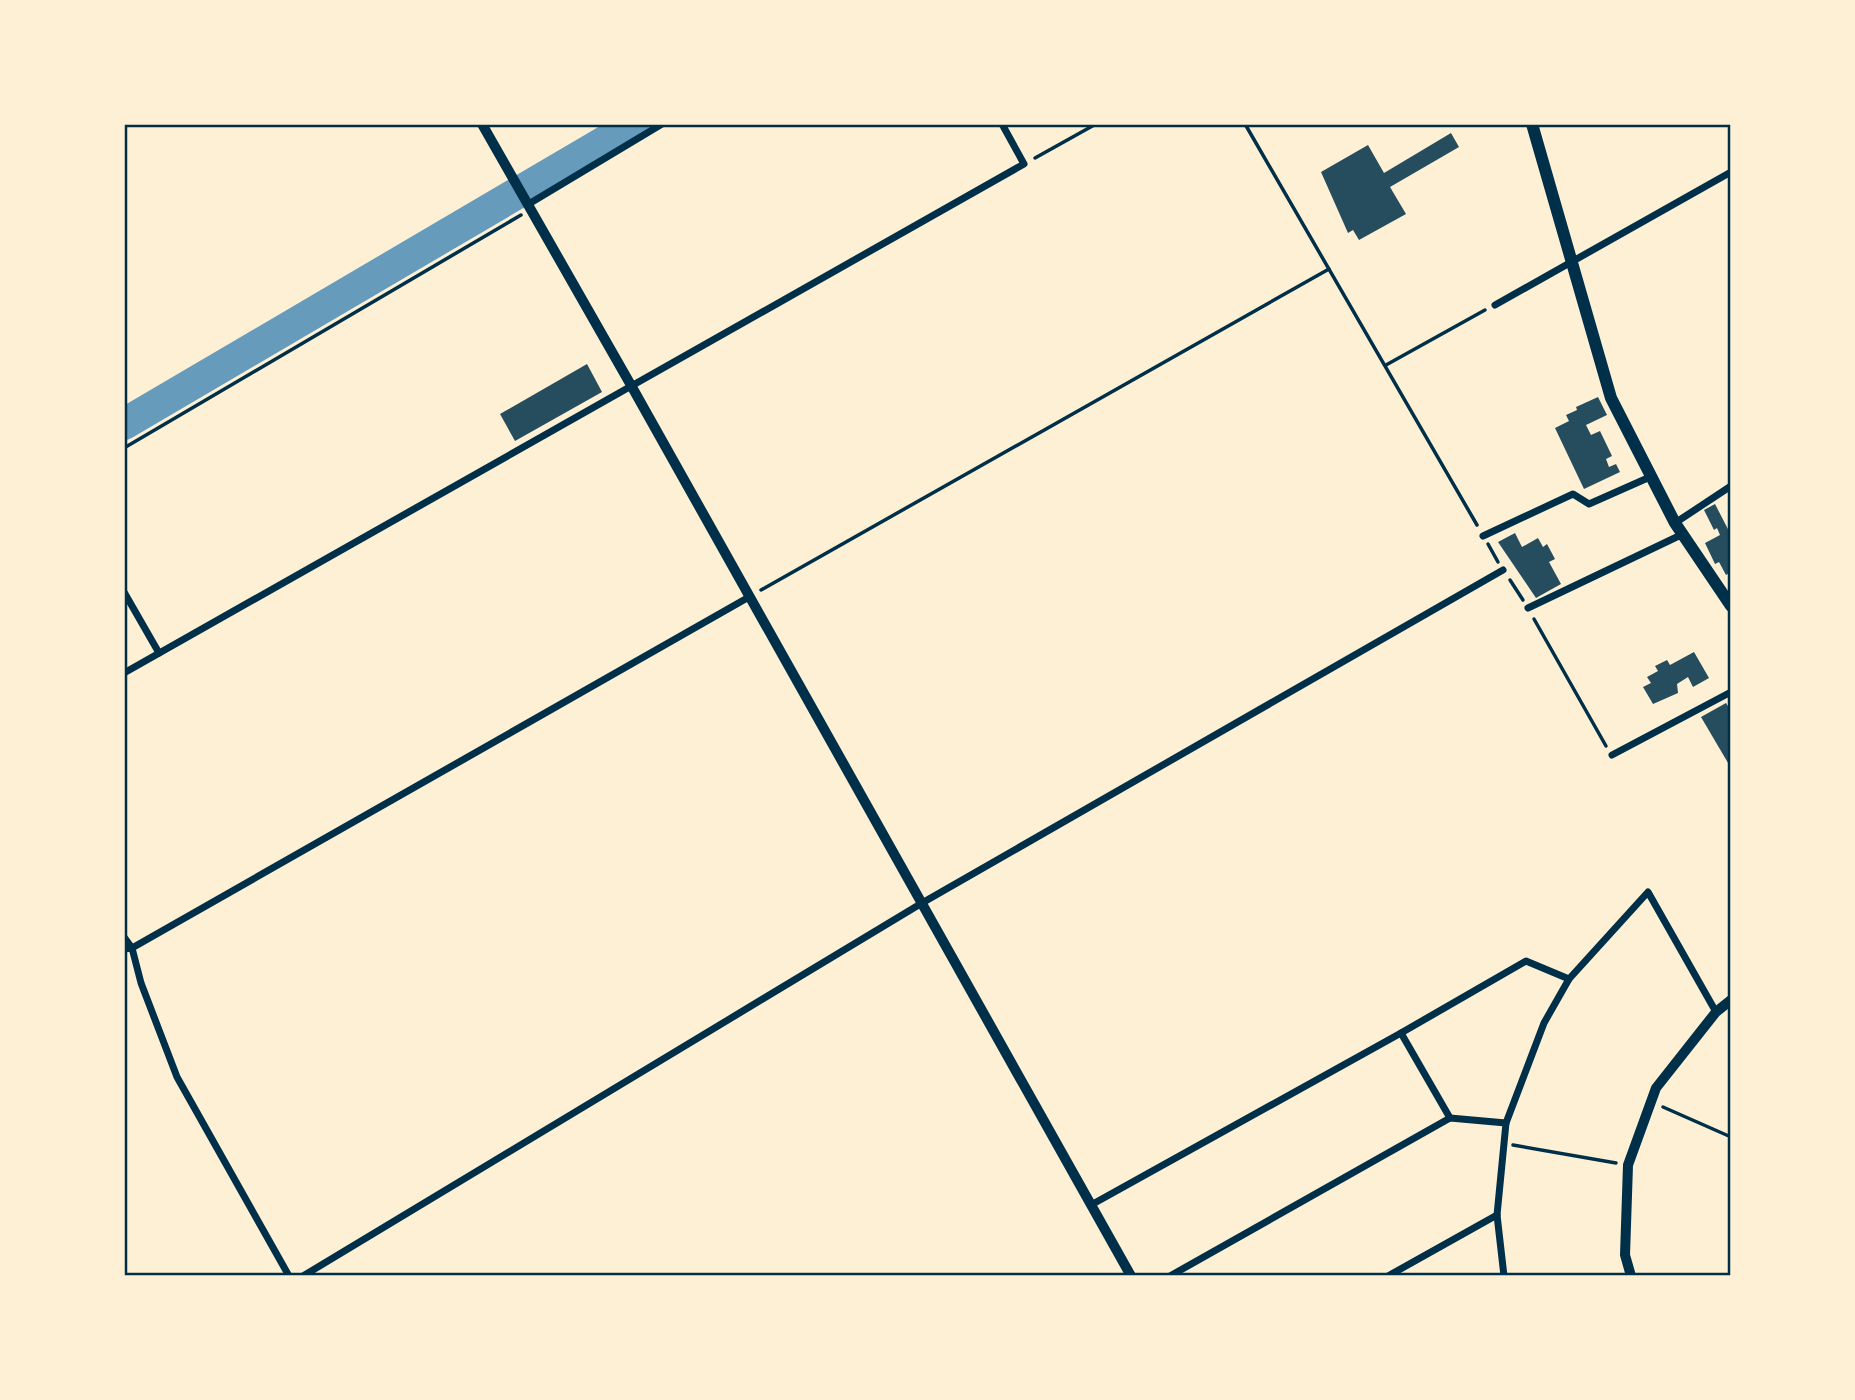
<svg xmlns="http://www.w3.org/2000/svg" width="1855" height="1400" font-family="Helvetica,sans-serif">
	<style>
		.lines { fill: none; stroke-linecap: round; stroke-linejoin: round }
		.river { stroke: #669bbc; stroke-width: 32 }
		.building { fill: #264d5e }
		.path { stroke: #003049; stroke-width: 3.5 }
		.minor { stroke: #003049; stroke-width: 7 }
		.tertiary { stroke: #003049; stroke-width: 10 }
		.secondary { stroke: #003049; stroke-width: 12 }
		.neatline { fill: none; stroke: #003049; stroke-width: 2.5 }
	</style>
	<rect width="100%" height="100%" fill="#fdf0d5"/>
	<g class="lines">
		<path class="river" d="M124 424 635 124"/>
	</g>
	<g class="building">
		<path d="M1451 133 1459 147 1390 187 1406 214 1359 240 1353 230 1348 233 1321 172 1368 145 1384 173Z"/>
		<path d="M587 364 602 392 515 441 500 414Z"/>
		<path d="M1598 397 1607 415 1586 425 1591 435 1600 431 1612 456 1606 459 1609 467 1616 464 1620 472 1584 489 1555 428 1569 421 1566 415 1577 410 1576 407Z"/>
		<path d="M1715 504 1731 535V572L1726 575 1719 562 1715 564 1705 543 1720 535 1717 528 1714 530 1704 510Z"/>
		<path d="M1515 533 1522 547 1538 538 1543 547 1547 544 1555 559 1549 562 1561 584 1536 598 1498 542Z"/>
		<path d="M1694 652 1709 678 1693 687 1688 677 1677 684 1678 693 1653 704 1643 687 1651 683 1647 677 1658 671 1655 666 1667 660 1670 665Z"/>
		<path d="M1726 703 1731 711V768L1701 717Z"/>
	</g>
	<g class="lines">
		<g class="path">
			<path d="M1245 124 1477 525"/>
			<path d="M1035 158 1096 124"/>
			<path d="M1386 365 1485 310"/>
			<path d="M124 448 521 215"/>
			<path d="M1488 544 1498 562"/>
			<path d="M1510 580 1523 600"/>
			<path d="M761 590 1329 269"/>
			<path d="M1534 619 1606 746"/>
			<path d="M1663 1107 1731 1137"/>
			<path d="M1513 1145 1616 1163"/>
		</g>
		<g class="minor">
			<path d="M527 205 662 124"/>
			<path d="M1495 305 1731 172"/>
			<path d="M1675 523 1731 486"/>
			<path d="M1483 536 1573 494 1589 504 1650 477"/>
			<path d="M124 592 159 653"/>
			<path d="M1528 608 1683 534"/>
			<path d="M124 673 1024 164 1002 124"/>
			<path d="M1612 755 1731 692"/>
			<path d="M124 937 132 948 141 983 177 1077 289 1276"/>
			<path d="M124 949 132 948 749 597"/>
			<path d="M1401 1033 1526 961 1569 979"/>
			<path d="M1091 1205 1401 1033 1450 1118"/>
			<path d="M303 1276 922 903 1503 570"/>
			<path d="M1170 1276 1450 1118 1506 1123"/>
			<path d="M1388 1276 1497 1215"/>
			<path d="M1504 1276 1497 1215 1506 1123 1544 1023 1569 979 1648 892 1716 1012"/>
		</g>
		<g class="tertiary">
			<path d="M482 124 632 387 1131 1276"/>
			<path d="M1631 1276 1625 1255 1628 1165 1656 1088 1716 1012 1731 1000"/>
		</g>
		<path class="secondary" d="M1532 124 1611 398 1675 523 1731 606"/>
	</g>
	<rect width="1855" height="1400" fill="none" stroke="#fdf0d5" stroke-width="252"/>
	<rect x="126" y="126" width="1603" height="1148" class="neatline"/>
</svg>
